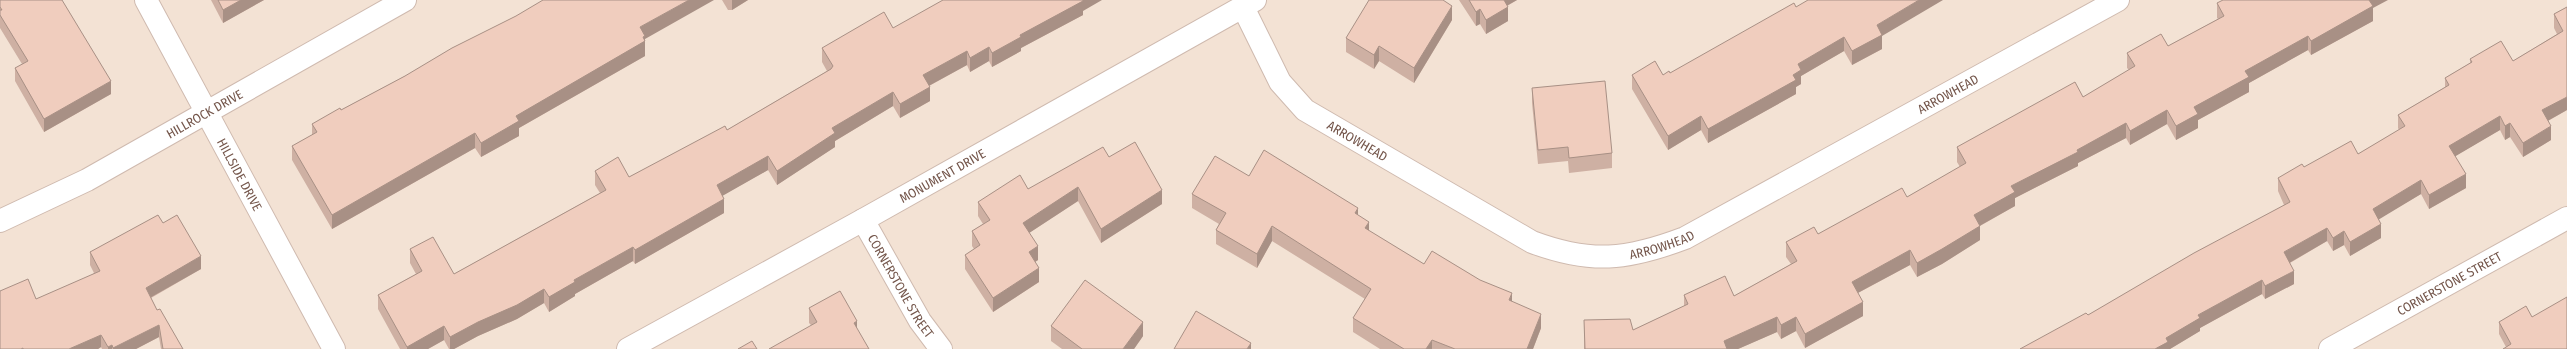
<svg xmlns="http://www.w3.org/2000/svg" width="2567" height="349" font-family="'Fira Sans Condensed',sans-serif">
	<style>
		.residential { fill: #f3e2d4 }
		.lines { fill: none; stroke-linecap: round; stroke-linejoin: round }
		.minor-casing { stroke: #cfbaaf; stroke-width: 24 }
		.minor { stroke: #fff; stroke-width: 22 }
		.wall { fill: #ceb0a3 }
		.shaded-wall { fill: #a89085 }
		.building { fill: #f0cdbe; stroke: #a89085 }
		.labels { text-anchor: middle; stroke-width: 4; stroke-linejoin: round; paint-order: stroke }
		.street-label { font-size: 13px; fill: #74564b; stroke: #fef5ec }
	</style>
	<rect width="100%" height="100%" fill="#fcf1e5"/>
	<rect class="residential" x="0" y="0" width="2567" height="349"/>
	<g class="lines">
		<g class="minor-casing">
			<g id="minor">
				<path id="s1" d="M146 0 334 349"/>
				<path id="s2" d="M1243 7 1280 82 1305 110 1532 242C1591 264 1627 260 1685 238L2118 0"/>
				<path id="s3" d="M863 220 920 321 941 349"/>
				<path id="s4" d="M0 221 87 180 405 0"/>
				<path id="s5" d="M628 349 863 220 1255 0"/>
				<path id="s6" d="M2330 349 2567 218"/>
			</g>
		</g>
		<use href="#minor" class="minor"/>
	</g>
	<g class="wall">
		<path d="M0 0 111 94 44 132 15 81V68L22 64 0 28Z"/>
		<path d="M211 0H264L223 23Z"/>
		<path d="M722 0H748L732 10H728Z"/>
		<path d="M1459 0H1517L1507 6 1508 21 1486 34 1480 24 1476 26Z"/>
		<path d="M2217 3 2373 8V21L2311 55 2308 50 2249 83V92L2198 120V128L2176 140 2167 124 2130 145 2126 138 2078 163V166L2015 198V206L1980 226V240L1942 264 1917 277 1910 265 1858 293 1863 316 1805 348 1796 331 1781 339 1777 332 1738 349H1584V320L1633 330 1684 306V295L1734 296 1791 264 1786 257V242L1818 234 1907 197 1960 167 1957 162V147L2083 97 2129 70 2127 68V53L2168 46 2218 19 2217 18Z"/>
		<path d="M1796 7 1882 36V49L1852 65 1844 51 1801 76V84L1796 87V94L1708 143 1701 130 1668 150 1632 89V75H1663L1670 73Z"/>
		<path d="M2567 7V110L2548 121 2551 140 2523 157 2510 137 2505 140 2500 130 2455 156 2466 188 2429 209 2421 194 2378 219 2381 238 2350 256 2344 245 2333 251 2327 241 2290 263 2294 284 2265 299 2262 294 2200 328V331L2170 349H2020L2088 315 2284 205 2278 191V178L2304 167 2358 154 2399 130 2398 128V115L2445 87V78L2470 63V59L2513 61 2557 34 2554 28V14Z"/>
		<path d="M1083 11V15L1021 48V51L992 67 989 61 970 72 967 65 929 86 930 101 900 118 893 106 835 141V147L777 185 768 170 723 195 724 213 635 264 633 261 575 294V296L549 312 544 303 517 319 478 336 454 349H449L444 340 428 349H400L378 309V295L416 274 410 263V249L454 274 600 193 595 185V171L629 177 727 130 827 71 822 62V48L893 28Z"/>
		<path d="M1452 20 1414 83 1379 61 1374 69 1346 52V38Z"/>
		<path d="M645 39V56L519 128V136L481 157 475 148 332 229 292 160V146L312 135V124L341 110 405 76Z"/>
		<path d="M1532 88 1612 153V168L1569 173 1568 161 1538 164 1532 103Z"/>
		<path d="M1109 157 1162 204 1101 243 1078 201 1029 233 1038 260 1035 262 1039 282 993 312 965 269V255L974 249 972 246V231L983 224 978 216V202L1028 189Z"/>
		<path d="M1249 176 1358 215 1369 231 1424 264 1512 302 1541 328 1533 349H1380L1353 332V318L1365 299 1272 241 1257 268 1216 244V230L1219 224 1192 208V194Z"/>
		<path d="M163 223 201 269 151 298 157 310 183 349H161L159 337 136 349H102L101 347 98 349H0L94 273 90 265V252Z"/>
		<path d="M809 308 857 328 811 325 809 323Z"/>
		<path d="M2532 317 2567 349 2506 347 2499 334V322Z"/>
		<path d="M1051 326 1143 336 1134 349H1062L1051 341Z"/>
	</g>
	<g class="shaded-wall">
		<path d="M241 0H264L223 23V10Z"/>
		<path d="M689 0H714L645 39V56L519 128V136L481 157V143L516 116 640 27Z"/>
		<path d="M732 0H748L732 10Z"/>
		<path d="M1081 0H1102L1083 11V15L1021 48V51L992 67V53L1020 35Z"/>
		<path d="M1501 0H1517L1501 9Z"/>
		<path d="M1919 0H1943L1882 36V49L1852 65V51L1877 25Z"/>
		<path d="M2368 0H2388L2373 8V21L2311 55V41Z"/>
		<path d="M1452 6V20L1414 83V68Z"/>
		<path d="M1508 7V21L1486 34V20Z"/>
		<path d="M1480 9V24L1476 26V12Z"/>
		<path d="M2308 36V50L2249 83V92L2198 120V128L2176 140V126L2194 107 2245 71Z"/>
		<path d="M1844 37V51L1801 76V84L1796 87V94L1708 143V129L1793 75 1798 64Z"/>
		<path d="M1379 46V61L1374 69V55Z"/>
		<path d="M989 47V61L970 72V58Z"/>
		<path d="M967 51V65L923 89V75Z"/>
		<path d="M111 81V94L44 132V119Z"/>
		<path d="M930 87V101L900 118V104Z"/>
		<path d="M893 92V106L835 141V147L777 185V171L832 128Z"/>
		<path d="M2567 97V110L2542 124V110Z"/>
		<path d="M2167 110V124L2130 145V131Z"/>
		<path d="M1701 116V130L1668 150V136Z"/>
		<path d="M2500 116V130L2449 160V146Z"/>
		<path d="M2126 123V138L2078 163V166L2015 198V206L1974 229V215L2011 186Z"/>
		<path d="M2510 123V137L2505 140V126Z"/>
		<path d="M2551 126V140L2523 157V143Z"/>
		<path d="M475 133V148L332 229V215Z"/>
		<path d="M768 156V170L717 199V185Z"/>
		<path d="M2466 174V188L2429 209V195Z"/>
		<path d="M2421 180V194L2373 223V209Z"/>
		<path d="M1078 187V201L1023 237V223Z"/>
		<path d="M1162 190V204L1101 243V229Z"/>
		<path d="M724 199V213L635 264V250Z"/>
		<path d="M1358 208V223L1355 213Z"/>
		<path d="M1369 222V236L1365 228Z"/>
		<path d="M2381 224V238L2350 256V242Z"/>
		<path d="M1272 226V241L1257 268V254Z"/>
		<path d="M1980 226V240L1942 264 1917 277V263Z"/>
		<path d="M2327 228V241L2284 266V252Z"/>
		<path d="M2344 231V245L2333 251V238Z"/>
		<path d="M1038 246V260L1029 266V252Z"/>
		<path d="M633 247V261L575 294V296L549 312V297L574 280Z"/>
		<path d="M1910 250V265L1852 296V282Z"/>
		<path d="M201 256V269L146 300V288Z"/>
		<path d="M1039 268V282L993 312V298Z"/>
		<path d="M2294 271V284L2265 299V286Z"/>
		<path d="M2262 280V294L2200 328V331L2170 349H2155L2166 338 2198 315Z"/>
		<path d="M544 289V303L517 319 478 336 454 349H450V337L478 322Z"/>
		<path d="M1512 293V308L1509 300Z"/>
		<path d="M1863 302V316L1805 348V334Z"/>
		<path d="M1541 314V328L1533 349H1527Z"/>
		<path d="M1777 317V332L1738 349H1724V341Z"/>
		<path d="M1796 317V331L1781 339V325Z"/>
		<path d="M857 321V335L854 323Z"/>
		<path d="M1143 322V336L1134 349H1123Z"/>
		<path d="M159 325V337L136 349H113V348Z"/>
		<path d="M444 326V340L428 349H407V347Z"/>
		<path d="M101 335V347L98 349H69Z"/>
		<path d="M1432 340V349H1426Z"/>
		<path d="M1251 343V349H1247Z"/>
		<path d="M112 345V349H108V347Z"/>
	</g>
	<g class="building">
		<path d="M0 0H62L111 81 44 119 15 68 28 61 0 15V10H2L0 7Z"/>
		<path d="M218 0H241L223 10Z"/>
		<path d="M543 0H689L640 27 645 36 643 37 645 41 516 116 519 121 481 143 475 133 332 215 292 146 317 132 312 124 340 108 341 110 405 76 452 48 516 16Z"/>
		<path d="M943 0H1083V1L1020 35 1021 37 992 53 989 47 970 58 967 51 923 75 930 87 900 104 893 92 832 128 835 133 777 171 768 156 717 185 724 199 635 250 633 247 574 280 575 282 549 297 544 289 517 305 478 322 450 337 444 326 407 347 378 295 422 271 410 249 433 237 454 274 606 190 595 171 618 157 629 177 725 126 727 130 831 69 833 66 822 48 884 12 893 28Z"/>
		<path d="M1369 0H1443L1452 6 1414 68 1379 46 1374 55 1346 38Z"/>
		<path d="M1469 0H1504L1508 7 1486 20 1480 9 1476 12Z"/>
		<path d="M1808 0H1919L1877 25 1882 35 1852 51 1844 37 1798 64 1801 70 1793 75 1796 80 1708 129 1701 116 1668 136 1632 75 1655 61 1663 75 1669 71 1670 73 1794 3 1796 7Z"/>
		<path d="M2223 0H2369L2373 6 2311 41 2308 36 2245 71 2249 77 2194 107 2198 114 2176 126 2167 110 2130 131 2126 123 2077 150 2078 152 2011 186 2015 192 1974 215 1980 226 1942 249 1917 263 1910 250 1852 282 1863 302 1805 334 1796 317 1781 325 1777 317 1724 341 1727 349H1585L1584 320 1630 319 1633 330 1688 304 1684 295 1725 276 1734 296 1797 261 1786 242 1814 227 1818 234 1902 188 1907 197 1966 163 1957 147 2075 82 2083 97 2135 66 2127 53 2161 34 2168 46 2224 16 2217 3Z"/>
		<path d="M2567 7V97L2542 110 2551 126 2523 143 2510 123 2505 126 2500 116 2449 146 2466 174 2429 195 2421 180 2373 209 2381 224 2350 242 2344 231 2333 238 2327 228 2284 252 2294 271 2265 286 2262 280 2198 315 2200 318 2166 338 2168 342 2155 349H2020L2086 313 2088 315 2194 253 2290 202 2278 178 2302 164 2304 167 2351 141 2358 154 2405 126 2398 115 2449 85 2445 78 2472 62 2470 59 2501 41 2513 61 2563 31 2554 14Z"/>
		<path d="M1605 81 1612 153 1569 158 1568 147 1538 150 1532 88Z"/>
		<path d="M1135 142 1162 190 1101 229 1078 187 1023 223 1038 246 1029 252 1039 268 993 298 965 255 980 245 972 231 990 220 978 202 1020 175 1028 189 1103 147 1109 157Z"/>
		<path d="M1264 150 1358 208 1355 213 1369 222 1365 228 1424 264 1432 251 1480 280 1512 293 1509 300 1541 314 1527 349H1455L1432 340 1426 349H1404L1353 318 1371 289 1272 226 1257 254 1216 230 1226 213 1192 194 1215 156 1249 176Z"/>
		<path d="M158 215 163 223 177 215 201 256 146 288 157 310 160 309 183 349H163L159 325 113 348 112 345 108 347 101 335 69 349H23V348L21 349H0V291L28 279 36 299 100 271 90 252Z"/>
		<path d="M1085 280 1143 322 1123 349H1082L1051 326Z"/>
		<path d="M840 291 857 321 854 323 869 349H769L817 322 809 308Z"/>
		<path d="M2567 297V349H2503L2511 344 2499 322 2526 306 2532 317Z"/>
		<path d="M1196 311 1251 343 1247 349H1174Z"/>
		<path d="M752 341 757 349H738Z"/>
	</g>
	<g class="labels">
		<g class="street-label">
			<text dy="5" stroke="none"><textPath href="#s2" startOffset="841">ARROWHEAD</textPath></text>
			<text dy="5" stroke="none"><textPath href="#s4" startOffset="231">HILLROCK DRIVE</textPath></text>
			<text dy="5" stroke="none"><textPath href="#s2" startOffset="182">ARROWHEAD</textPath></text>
			<text dy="5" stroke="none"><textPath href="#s1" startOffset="198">HILLSIDE DRIVE</textPath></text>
			<text dy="5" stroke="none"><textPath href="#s5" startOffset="359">MONUMENT DRIVE</textPath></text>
			<text dy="5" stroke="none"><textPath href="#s2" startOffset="517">ARROWHEAD</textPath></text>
			<text dy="5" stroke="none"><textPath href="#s6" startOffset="136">CORNERSTONE STREET</textPath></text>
			<text dy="5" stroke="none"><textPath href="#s3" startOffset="76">CORNERSTONE STREET</textPath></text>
		</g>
	</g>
</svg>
